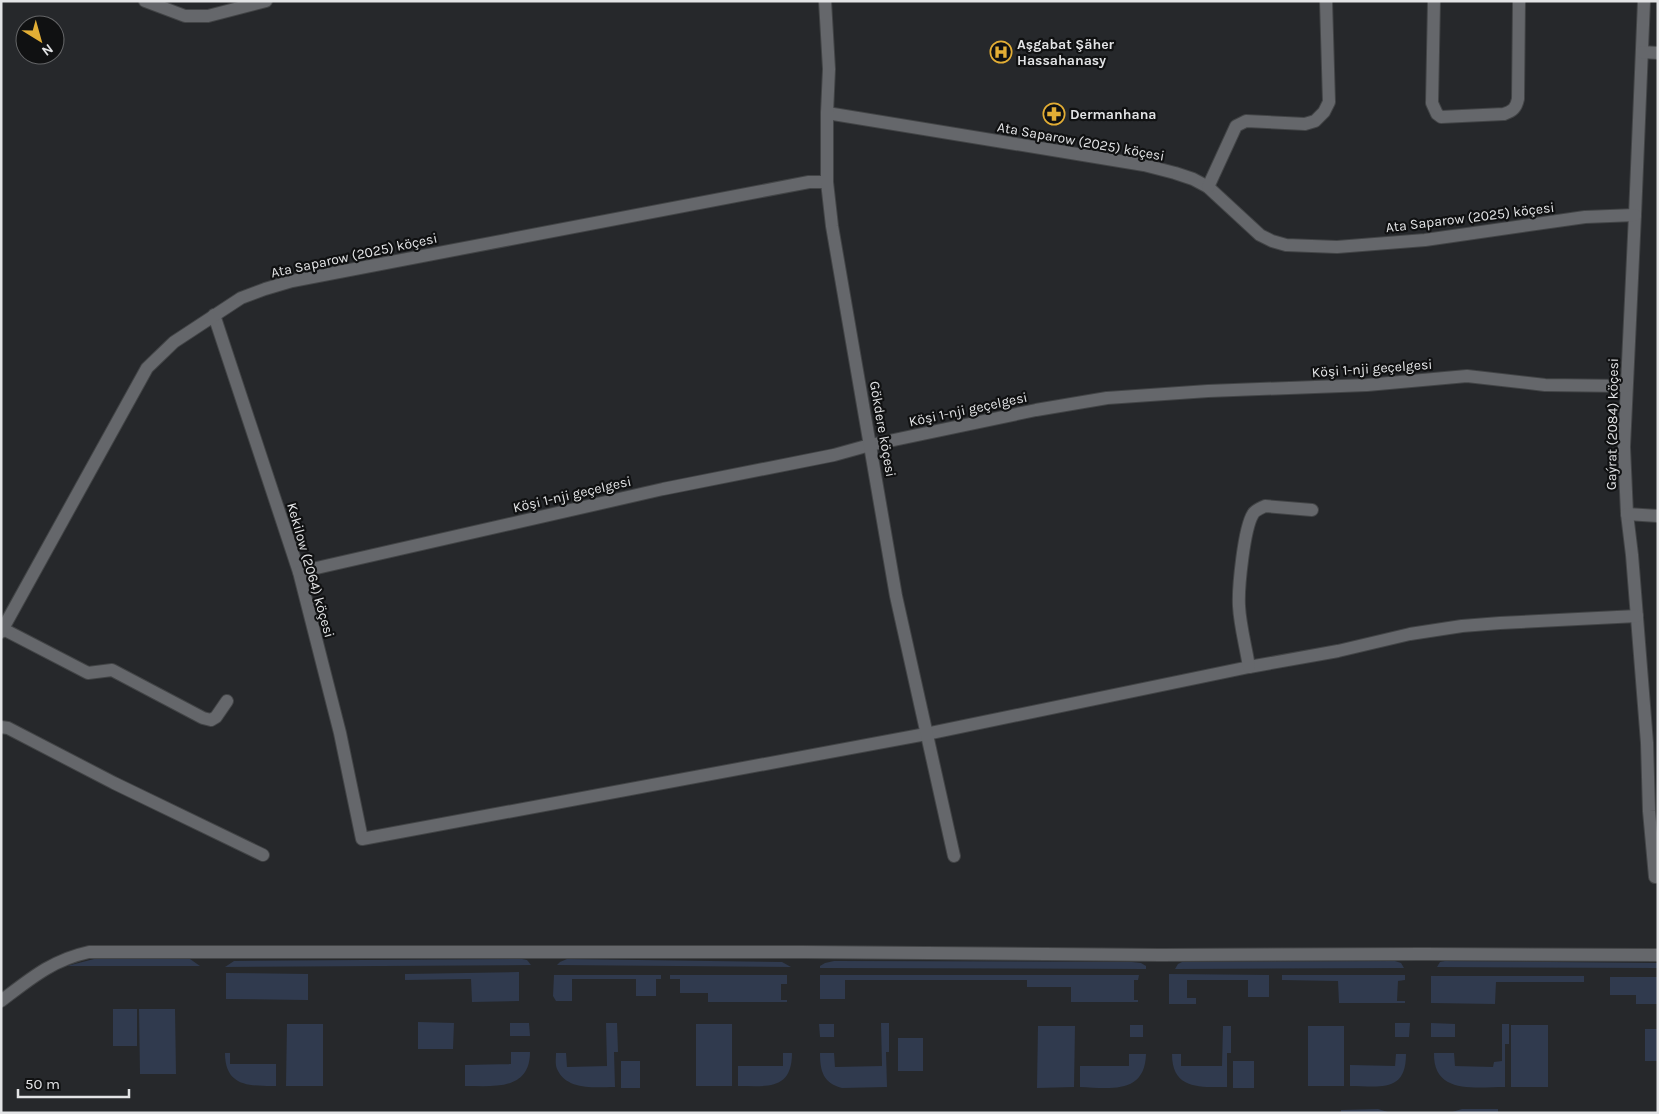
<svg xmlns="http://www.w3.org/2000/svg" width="1659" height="1114" font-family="Karla,sans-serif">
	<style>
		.green { fill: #303a4e }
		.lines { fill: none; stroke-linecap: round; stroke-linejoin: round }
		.minor-casing { stroke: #424446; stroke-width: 14 }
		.tertiary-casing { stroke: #424446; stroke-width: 14 }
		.minor { stroke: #65676b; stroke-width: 12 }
		.tertiary { stroke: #65676b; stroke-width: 12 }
		.labels { text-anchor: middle; stroke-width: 4.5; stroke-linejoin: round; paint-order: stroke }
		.poi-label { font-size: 14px; font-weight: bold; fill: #e3e4e6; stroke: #101112; text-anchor: start }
		.street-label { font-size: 14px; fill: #e3e4e6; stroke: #101112 }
	</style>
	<rect width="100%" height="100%" fill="#26282b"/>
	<g class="green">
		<path d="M94 959H190L200 966H67Z"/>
		<path d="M522 959 527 960 531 965 225 967 234 961Z"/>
		<path d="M567 959 782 962 791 967 557 965 560 962Z"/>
		<path d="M834 961 1132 962 1141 963 1146 966V969L820 968V966L825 963Z"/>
		<path d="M1395 961 1401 963 1404 968 1175 969 1178 964 1182 962Z"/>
		<path d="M1445 961 1658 963V968L1437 967 1440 962Z"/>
		<path d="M519 972V1001L472 1002 471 979 405 980V974Z"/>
		<path d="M226 973 308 974V1000L226 999Z"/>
		<path d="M1169 974 1269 975V997H1248V980H1187V998H1196V1004H1169Z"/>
		<path d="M554 975H661V979H656V996H636V979H572V1001H556L553 996Z"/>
		<path d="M670 975H787V984H781V1000H787V1002H708V993H680V979H670Z"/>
		<path d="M820 975H1139L1138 980H1134V1000H1138V1002H1071V987H1027V980H845V999H820Z"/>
		<path d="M1282 975H1405V980L1398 981 1397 1001H1405V1003H1339L1338 981 1282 980Z"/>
		<path d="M1431 976H1584V982H1496L1495 1004 1431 1003Z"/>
		<path d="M1610 977H1658V1004H1636V995H1610Z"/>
		<rect x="113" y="1009" width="24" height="37"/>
		<path d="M139 1009H175L176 1074H140Z"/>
		<path d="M418 1022 454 1023 453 1049H418Z"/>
		<path d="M510 1023H529L530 1036H510Z"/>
		<path d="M606 1023H617L618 1052H614L615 1087C595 1087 567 1091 557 1069 555 1064 556 1058 556 1053H566L567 1067 607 1066Z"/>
		<path d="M881 1023H889V1052H886L887 1087 842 1088C823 1083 820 1071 820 1053H834L835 1067 882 1066Z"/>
		<path d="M1395 1023H1410L1409 1037H1395Z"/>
		<path d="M1431 1023 1455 1024V1037H1431Z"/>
		<path d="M287 1024H323V1086H286Z"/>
		<rect x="696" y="1024" width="36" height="62"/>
		<path d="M819 1024H834V1037H820Z"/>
		<path d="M1502 1024H1509V1044H1505V1087C1476 1087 1433 1095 1434 1053H1454L1455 1066 1493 1067 1494 1062 1502 1061Z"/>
		<rect x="1130" y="1025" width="13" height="12"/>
		<rect x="1511" y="1025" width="37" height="62"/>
		<path d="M1038 1026H1075L1074 1087 1037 1088Z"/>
		<path d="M1223 1026H1231V1053H1227V1087C1200 1087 1172 1090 1172 1054H1181V1066H1222Z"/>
		<rect x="1308" y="1026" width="36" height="60"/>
		<rect x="1645" y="1029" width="13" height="32"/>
		<rect x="898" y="1038" width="25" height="33"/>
		<path d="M511 1052H530C530 1091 493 1086 465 1086V1065L511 1064Z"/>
		<path d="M225 1053H230V1064H276V1086C250 1086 225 1087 225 1053Z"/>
		<path d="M783 1053H792C792 1091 766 1086 738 1086V1066H783Z"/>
		<path d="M1129 1054H1146C1145 1095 1109 1088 1080 1087V1066H1129Z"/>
		<path d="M1396 1054H1406C1406 1093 1380 1086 1350 1086V1065L1395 1066Z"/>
		<rect x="621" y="1061" width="19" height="27"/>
		<rect x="1233" y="1061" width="21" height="27"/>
		<path d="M1378 1109 1391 1113H1341V1110Z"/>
		<path d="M1462 1109H1498V1113H1449Z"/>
	</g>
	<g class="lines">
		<g class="minor-casing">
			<g id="minor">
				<path d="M145 1 185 16H208L266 1"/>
				<path d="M1434 1 1432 103 1437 114 1441 117 1504 114C1513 111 1516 108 1518 99L1519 1"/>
				<path d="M1644 1 1635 215 1624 447 1627 514 1632 555 1647 743 1649 811 1655 877"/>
				<path d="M1642 52 1658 53"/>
				<path d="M827 113 1144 165 1175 173 1193 179 1208 187 1260 235 1272 241 1286 245 1337 247 1425 240 1585 217 1635 215"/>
				<path d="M1208 187 1236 126 1246 121 1305 124 1315 121 1324 112 1329 102 1326 1"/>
				<path d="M214 315 299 572 340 733 362 839 926 734 1249 667 1338 651 1410 634 1462 626 1500 623 1637 616"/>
				<path d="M1627 514 1658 516"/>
				<path d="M299 572 663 489 834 455 870 445 1036 410 1107 398 1208 391 1367 385 1467 376 1545 385 1626 386"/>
				<path d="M3 629 88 673 112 670 203 718 211 720 216 717 227 701"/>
				<path d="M1 632 147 368 174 342 241 298 265 289 292 281 809 182H827"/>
				<path d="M1249 667C1246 647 1240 626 1239 606 1238 588 1244 528 1253 514 1255 510 1261 508 1265 506L1312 510"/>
				<path d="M1 727 8 728 114 783 263 855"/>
				<path d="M1 1001C30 979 52 960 89 952H804L1160 955 1424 954 1658 955"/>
			</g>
		</g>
		<g class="tertiary-casing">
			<path id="tertiary" d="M825 1 829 69 827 113V182L832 226 896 596 954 856"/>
		</g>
		<use href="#minor" class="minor"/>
		<use href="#tertiary" class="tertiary"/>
	</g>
	<defs>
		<g id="hospital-ring" transform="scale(1.125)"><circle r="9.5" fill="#101112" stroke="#e3ae35" stroke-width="1.5"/><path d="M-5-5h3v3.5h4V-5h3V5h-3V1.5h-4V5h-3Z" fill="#e3ae35"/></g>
		<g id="pharmacy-ring" transform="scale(1.125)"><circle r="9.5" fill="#101112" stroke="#e3ae35" stroke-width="1.5"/><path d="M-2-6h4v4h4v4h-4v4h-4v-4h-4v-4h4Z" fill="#e3ae35"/></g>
	</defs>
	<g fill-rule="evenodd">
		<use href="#hospital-ring" x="1001" y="52"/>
		<use href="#pharmacy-ring" x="1054" y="114"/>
	</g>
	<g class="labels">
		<g class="poi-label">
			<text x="1017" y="49">Aşgabat Şäher<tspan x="1017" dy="16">Hassahanasy</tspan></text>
			<text x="1070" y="119">Dermanhana</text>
		</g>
		<g class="street-label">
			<text transform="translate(1081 141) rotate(10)" y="5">Ata Saparow (2025) köçesi</text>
			<text transform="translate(1470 217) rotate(-7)" y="5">Ata Saparow (2025) köçesi</text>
			<text transform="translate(354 255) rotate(-12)" y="5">Ata Saparow (2025) köçesi</text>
			<text transform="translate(1372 368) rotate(-4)" y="5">Köşi 1-nji geçelgesi</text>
			<text transform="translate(968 409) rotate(-12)" y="5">Köşi 1-nji geçelgesi</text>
			<text transform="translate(1612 424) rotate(-89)" y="5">Gaýrat (2084) köçesi</text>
			<text transform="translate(883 429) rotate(80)" y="5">Gökdere köçesi</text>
			<text transform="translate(572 494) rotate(-13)" y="5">Köşi 1-nji geçelgesi</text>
			<text transform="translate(311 570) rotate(74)" y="5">Kekilow (2064) köçesi</text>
		</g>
	</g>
	<rect width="1659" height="1114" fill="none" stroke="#e3e4e6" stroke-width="5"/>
	<g transform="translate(40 40) rotate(143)"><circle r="24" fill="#101112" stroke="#646567"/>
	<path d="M0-4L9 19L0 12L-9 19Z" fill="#e3ae35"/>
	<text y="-8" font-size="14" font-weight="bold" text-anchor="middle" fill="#e3e4e6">N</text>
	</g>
	<path d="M18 1089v8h111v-8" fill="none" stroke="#e3e4e6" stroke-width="2.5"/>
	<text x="25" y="1089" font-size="15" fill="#e3e4e6" stroke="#101112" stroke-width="4" paint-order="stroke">50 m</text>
</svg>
